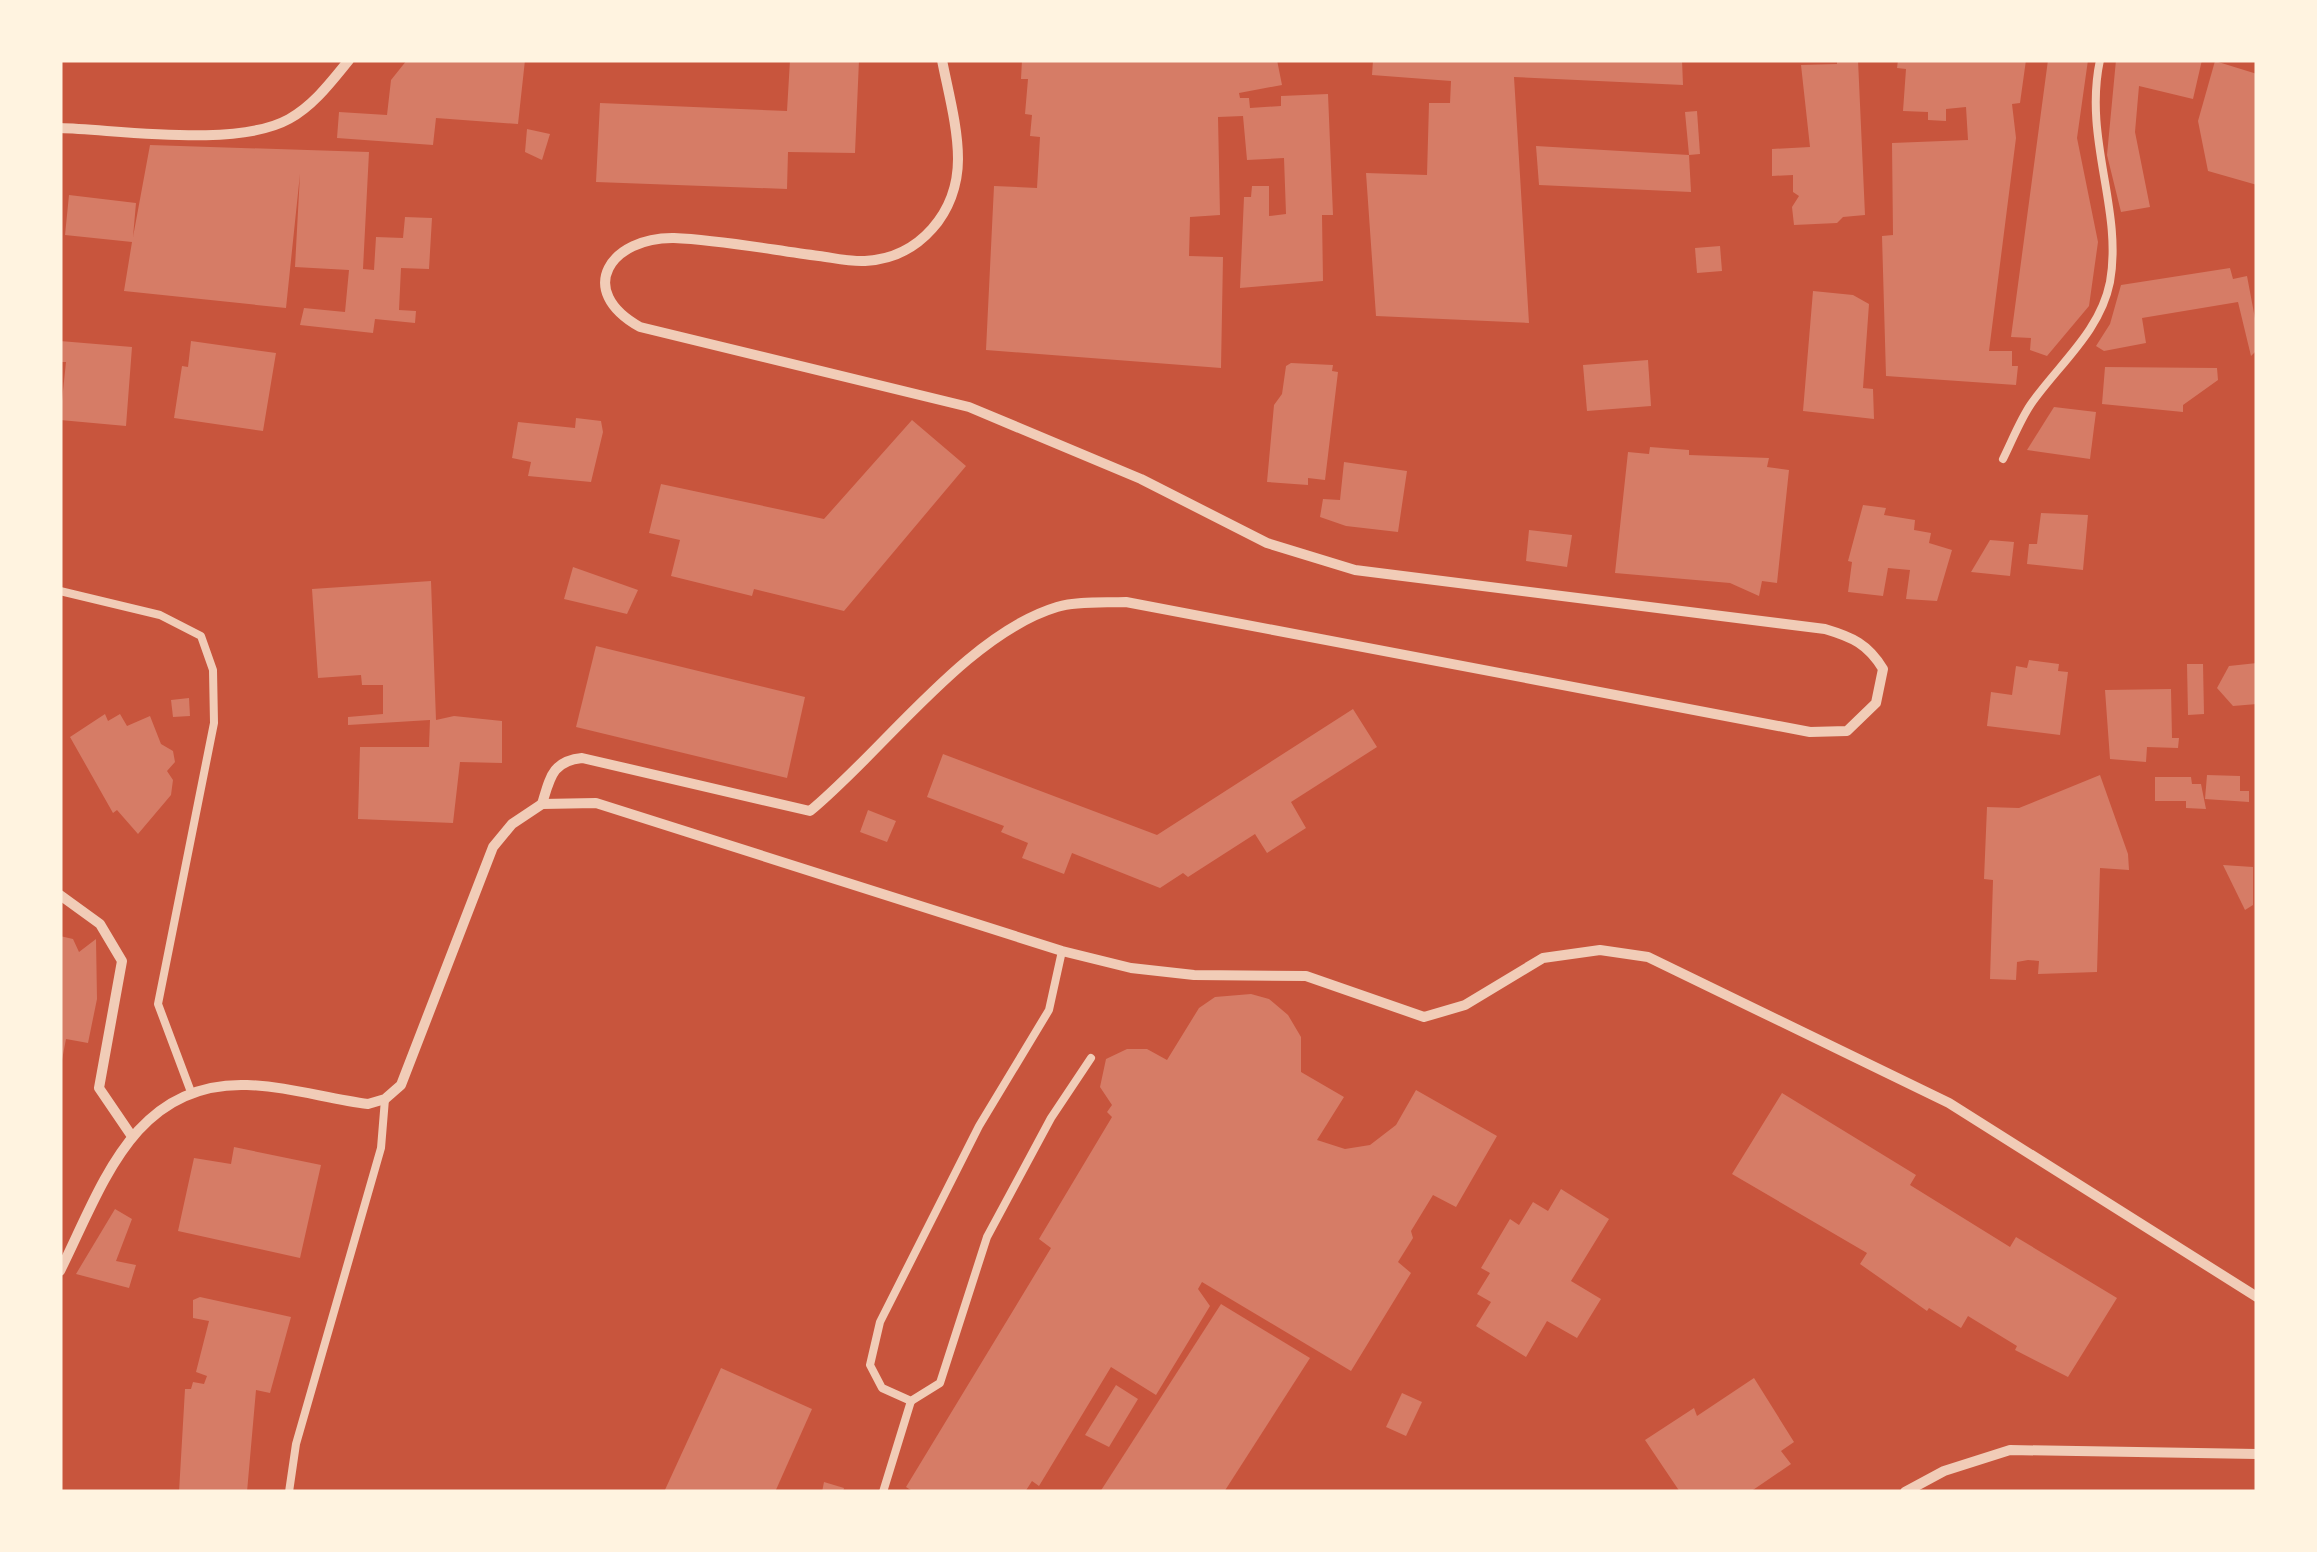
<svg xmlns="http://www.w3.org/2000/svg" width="2317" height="1552" font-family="'Nunito Sans',sans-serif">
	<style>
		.building { fill: #d67c66 }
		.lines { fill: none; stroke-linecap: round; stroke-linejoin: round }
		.service { stroke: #f1ccb7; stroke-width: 8 }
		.minor { stroke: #f1ccb7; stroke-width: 10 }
	</style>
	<rect width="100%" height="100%" fill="#c8553d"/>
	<g class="building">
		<path d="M407 60H525L518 124 436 118 433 145 337 138 339 112 387 115 391 80Z"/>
		<path d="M790 60H859L855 153 788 152 787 189 596 182 600 103 787 111Z"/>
		<path d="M1022 60H1277L1282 85 1239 93 1240 98H1249L1250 108 1281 106V96L1328 94 1333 215H1322L1323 281 1240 288 1244 197H1251L1252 186H1269V216L1286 214 1284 158 1247 160 1243 116 1218 117 1220 215 1190 217 1189 256 1223 257 1221 368 986 350 994 186 1037 188 1040 137 1030 136 1032 115 1025 114 1028 79H1021Z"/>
		<path d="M1373 60H1682L1683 85 1514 77 1529 323 1376 316 1366 173 1427 175 1429 103H1450L1451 81 1372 75Z"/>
		<path d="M1837 60H1858L1865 215 1843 217 1837 223 1794 225 1792 207 1799 196 1793 192V175L1772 176V149L1810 147 1801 65 1837 64Z"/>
		<path d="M1898 60H2026L2020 103 2012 104 2016 138 1989 351H2012V366H2018L2016 385 1886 376 1882 236 1893 235 1892 143 1968 140 1966 107 1946 109V121L1928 120V112L1903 111 1906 69 1897 68Z"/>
		<path d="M2048 60H2088L2077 138 2098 242 2089 306 2047 356 2030 350 2031 338 2011 337Z"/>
		<path d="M2116 60H2202L2193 99 2139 86 2135 132 2150 207 2121 212 2107 155Z"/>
		<path d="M2215 61 2257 74V185L2208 171 2198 121Z"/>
		<path d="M1697 111 1700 154 1689 155 1685 112Z"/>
		<path d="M527 129 550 134 542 160 525 152Z"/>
		<path d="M150 145 369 152 363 269 374 270 376 237 403 238 405 217 432 218 429 269 401 268 399 310 416 311 415 323 375 319 373 333 300 325 304 308 345 312 349 270 295 267 300 174 286 308 124 291 132 242 65 235 69 195 136 203 133 237Z"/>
		<path d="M1536 146 1689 155 1691 192 1539 185Z"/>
		<path d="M1720 246 1722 271 1697 273 1695 248Z"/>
		<path d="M2230 268 2233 279 2247 276 2257 329V350L2251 356 2238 302 2142 318 2146 343 2104 351 2096 346 2110 324 2121 285Z"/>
		<path d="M1813 291 1853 295 1869 304 1863 388 1873 389 1874 419 1803 411Z"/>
		<path d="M60 341 132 347 126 426 60 420 66 362H60Z"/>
		<path d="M191 341 276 353 263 431 174 418 182 366 188 367Z"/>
		<path d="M1648 360 1651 406 1587 411 1583 365Z"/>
		<path d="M1291 363 1333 365 1332 371 1338 372 1325 480 1308 478V485L1267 482 1274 405 1282 394 1286 366Z"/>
		<path d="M2105 367 2217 368 2218 380 2183 405V412L2102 404Z"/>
		<path d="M2054 407 2096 412 2090 459 2027 450Z"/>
		<path d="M576 418 601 421 603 432 591 482 528 476 531 462 512 458 518 422 575 428Z"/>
		<path d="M912 420 966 466 844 611 754 589 752 596 671 576 680 540 649 533 661 484 824 519Z"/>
		<path d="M1650 447 1689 450V455L1769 458 1767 467 1789 470 1777 583 1762 581 1759 596 1730 583 1615 573 1628 452 1649 454Z"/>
		<path d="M1344 462 1407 471 1398 532 1346 526 1320 517 1323 499 1340 500Z"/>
		<path d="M1863 505 1886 508 1884 515 1915 520 1914 530 1931 533 1929 543 1952 550 1937 601 1906 599 1910 570 1888 568 1883 596 1848 592 1852 562 1848 561Z"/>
		<path d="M2041 513 2088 515 2083 570 2027 564 2029 544H2037Z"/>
		<path d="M1529 530 1572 535 1567 567 1526 561Z"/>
		<path d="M1990 540 2014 542 2010 576 1971 572Z"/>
		<path d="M573 567 638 590 627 614 564 599Z"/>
		<path d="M431 581 436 720 454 716 502 721V763L460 762 453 823 358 819 360 747H429L430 720 348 725V717L383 714V685H362L361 675 318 678 312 589Z"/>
		<path d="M596 646 805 697 787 778 576 727Z"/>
		<path d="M2029 660 2059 664 2058 671 2068 672 2060 735 1987 726 1991 692 2012 695 2016 666 2027 668Z"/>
		<path d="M2257 663V704L2233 706 2217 688 2229 666Z"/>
		<path d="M2187 664H2203L2204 714 2188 715Z"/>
		<path d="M2171 689 2172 738H2179L2178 748 2147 747 2146 762 2110 759 2105 690Z"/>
		<path d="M189 698 190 716 173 717 171 700Z"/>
		<path d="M1353 709 1377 747 1291 802 1306 828 1267 853 1255 834 1188 877 1183 873 1160 888 1072 853 1064 874 1022 858 1028 843 1001 832 1004 826 927 797 943 754 1157 835Z"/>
		<path d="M105 714 108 721 120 714 127 726 150 716 161 744 173 751 175 762 167 771 173 780 171 795 138 834 117 810 113 813 70 737Z"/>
		<path d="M2100 775 2128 854 2129 870 2100 868 2097 972 2038 974 2039 961 2028 960 2017 962 2016 980 1990 979 1993 880 1984 879 1987 807 2019 808Z"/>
		<path d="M2207 775 2240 776V791H2249V802L2205 799Z"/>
		<path d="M2155 777H2191L2192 784H2201L2206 809 2186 808V801H2155Z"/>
		<path d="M868 810 896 821 887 842 860 832Z"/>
		<path d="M2223 865 2253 867V905L2245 910Z"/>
		<path d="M60 936 73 939 79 952 96 939 97 999 88 1043 66 1039 62 1060Z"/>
		<path d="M1251 994 1269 999 1288 1015 1301 1037V1072L1344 1097 1317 1140 1345 1149 1370 1145 1396 1125 1416 1090 1497 1136 1456 1207 1433 1195 1411 1231 1413 1238 1398 1262 1411 1273 1351 1371 1202 1282 1198 1289 1210 1306 1156 1395 1111 1367 1039 1486 1032 1481 1025 1492H914L906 1487 1051 1248 1039 1239 1112 1117 1107 1112 1112 1105 1100 1087 1106 1059 1127 1049H1147L1167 1060 1199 1008 1215 997Z"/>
		<path d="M1782 1093 1916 1175 1910 1185 2010 1247 2016 1237 2117 1298 2068 1377 2015 1350 2017 1346 1968 1316 1961 1328 1929 1308 1927 1311 1860 1264 1867 1253 1732 1174Z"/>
		<path d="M234 1147 321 1165 300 1258 178 1231 194 1158 231 1164Z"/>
		<path d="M1561 1189 1609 1219 1571 1281 1601 1299 1577 1338 1547 1321 1526 1357 1476 1326 1491 1302 1477 1294 1490 1273 1481 1268 1510 1219 1519 1225 1533 1202 1548 1211Z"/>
		<path d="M115 1209 132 1219 116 1261 136 1265 129 1288 76 1274Z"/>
		<path d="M200 1297 291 1317 270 1393 256 1390 247 1492H179L185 1389H191L193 1382 204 1384 207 1376 196 1372 209 1321 193 1318V1300Z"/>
		<path d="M1221 1304 1310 1358 1224 1492H1100Z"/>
		<path d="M721 1368 812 1409 775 1492H664Z"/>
		<path d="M1754 1378 1794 1442 1781 1451 1791 1464 1750 1492H1680L1645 1440 1694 1408 1697 1416Z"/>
		<path d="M1116 1385 1138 1399 1109 1447 1085 1435Z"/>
		<path d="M1402 1393 1422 1402 1406 1436 1386 1427Z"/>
		<path d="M824 1482 844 1488 843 1492H822Z"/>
	</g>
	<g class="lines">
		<g class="service">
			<path d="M2003 459C2012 441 2020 420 2031 404 2059 364 2100 332 2110 282 2123 209 2083 139 2100 60"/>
			<path d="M60 591 160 615 201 636 213 670 214 723 158 1004 191 1092"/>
			<path d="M1062 951 1049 1010 979 1126 880 1322 870 1365 882 1388 911 1401 940 1383 987 1237 1051 1118 1091 1058"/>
			<path d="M289 1492 296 1444 381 1148 385 1099"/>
			<path d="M883 1492 911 1401"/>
		</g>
		<g class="minor">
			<path d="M60 128C121 130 237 148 289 119 314 105 331 82 349 60"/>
			<path d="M542 804C550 778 552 761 582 758L810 811C883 751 967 634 1057 607 1078 601 1104 603 1126 602L1810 732 1847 731 1876 703 1883 669C1868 644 1852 637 1825 629L1355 570 1267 543 1141 479 969 407 640 327C574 290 611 237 674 238 722 240 772 250 819 256 834 258 851 262 865 261 920 258 958 212 958 159 958 127 948 91 942 60"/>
			<path d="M60 895 100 924 122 961 99 1088 131 1135"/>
			<path d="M60 1271C102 1187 133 1081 247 1085 287 1086 328 1099 368 1104L385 1099 401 1085 493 847 512 824 542 804 596 803 1062 951 1131 968 1194 975 1306 976 1424 1017 1465 1005 1543 958 1600 950 1648 957 1949 1103 2257 1297"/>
			<path d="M1905 1492 1944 1471 2010 1450 2257 1454"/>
		</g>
	</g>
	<rect width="2317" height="1552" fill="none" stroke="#fff3e0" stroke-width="125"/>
</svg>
